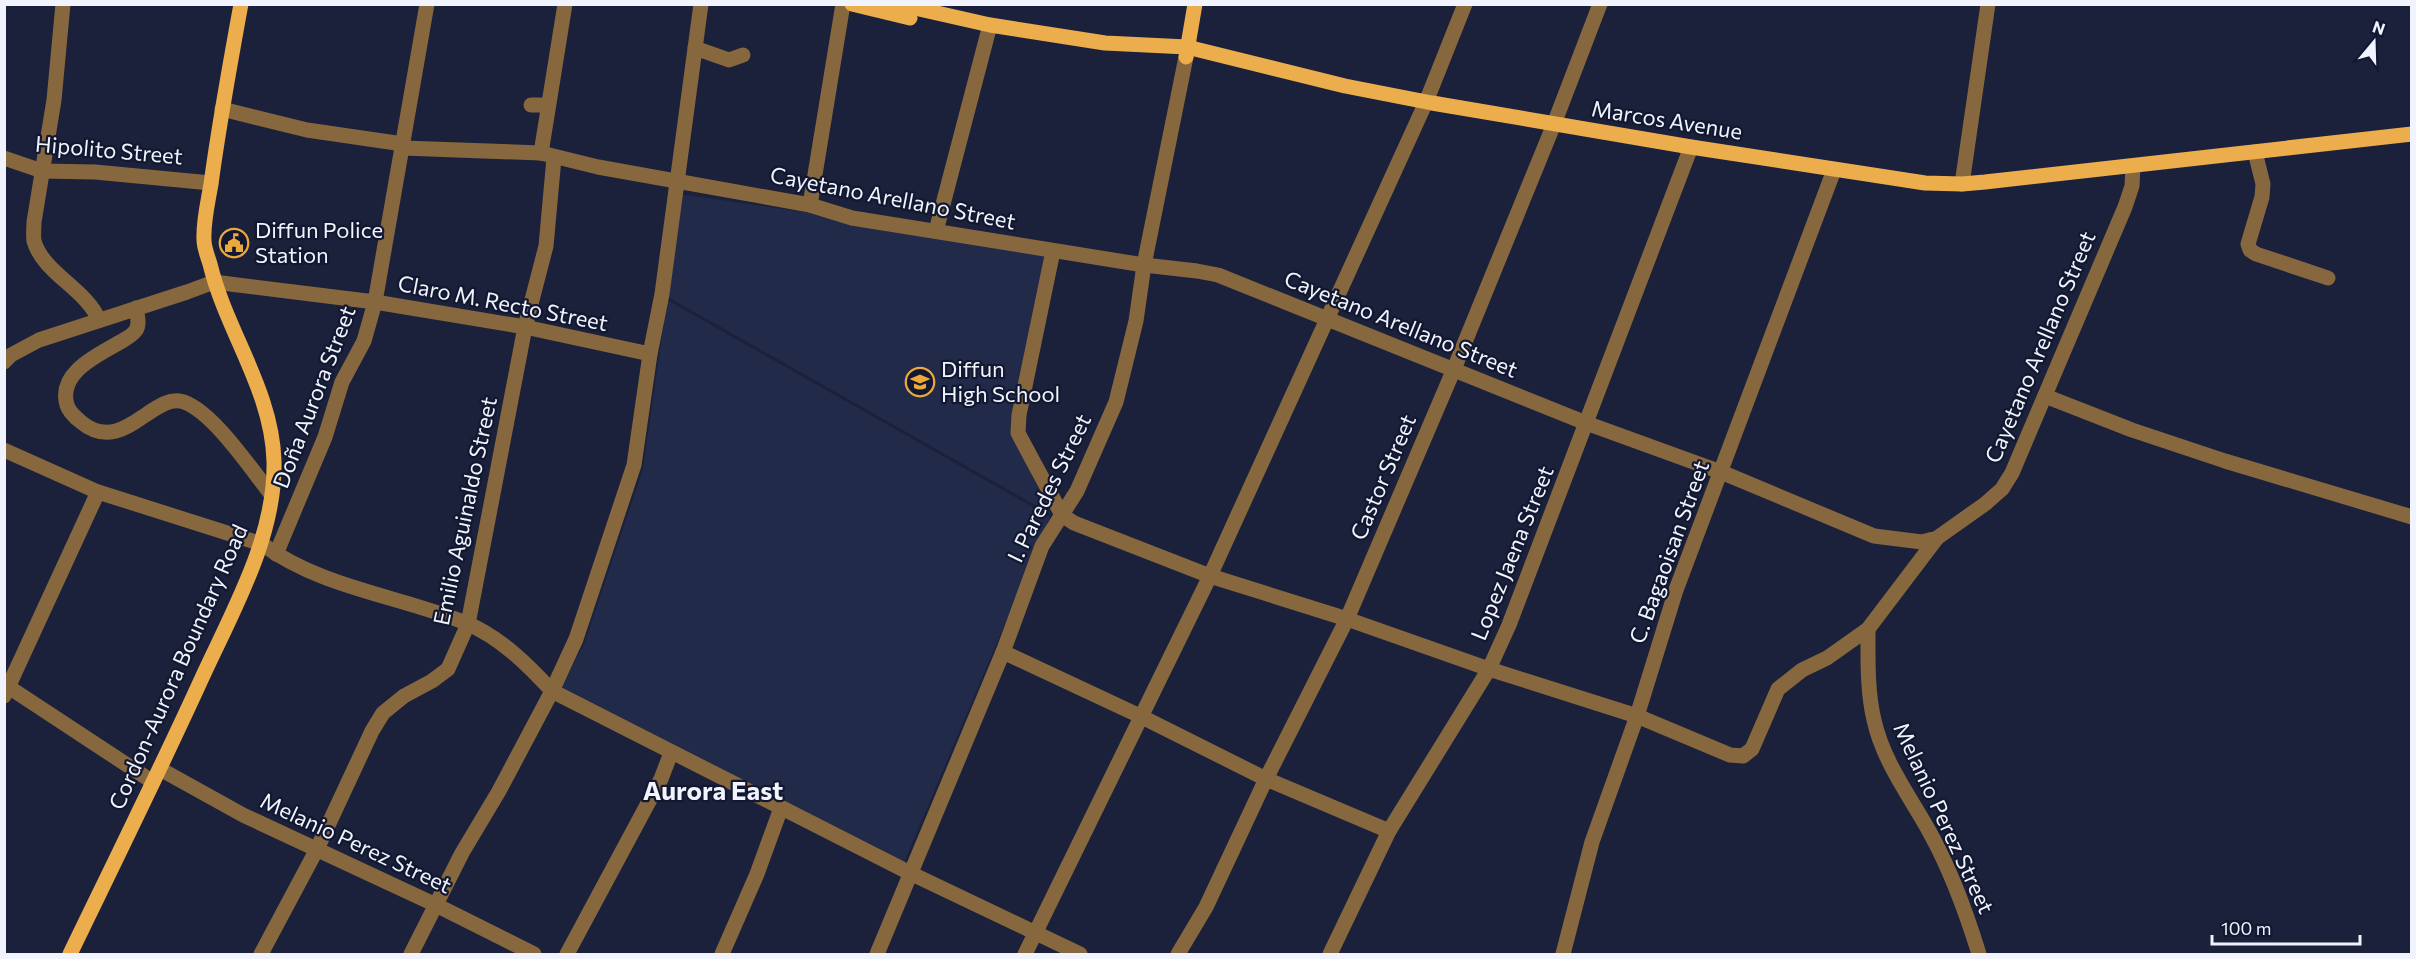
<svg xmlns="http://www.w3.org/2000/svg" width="2416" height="959" font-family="Commissioner,sans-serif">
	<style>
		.built { fill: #222a49 }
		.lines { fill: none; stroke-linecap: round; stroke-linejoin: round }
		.minor { stroke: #87683e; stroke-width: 15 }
		.major { stroke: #ecad4c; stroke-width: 15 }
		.labels { text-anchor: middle; stroke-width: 4.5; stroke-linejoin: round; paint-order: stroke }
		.street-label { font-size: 22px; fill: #f1f4ff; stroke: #121830 }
		.poi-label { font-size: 22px; fill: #f1f4ff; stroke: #121830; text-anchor: start }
		.quarter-label { font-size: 26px; font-weight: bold; fill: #f1f4ff; stroke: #121830 }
	</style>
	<rect width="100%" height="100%" fill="#1b213b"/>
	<g class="built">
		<path d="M680 194 816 214 1045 256 1012 421 1024 457 1051 514 668 297Z"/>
		<path d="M667 300 1050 517 903 865 559 692 584 644 643 469Z"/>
	</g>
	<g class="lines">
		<g class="minor">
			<path d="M63 4 54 100 34 222C34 228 33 235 34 241 43 273 86 289 99 320"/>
			<path d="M695 48 729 60 743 55"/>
			<path d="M531 105H548"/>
			<path d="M222 109 307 130 403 144"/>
			<path d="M403 148 541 153 598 167 810 205 852 218 1144 265 1197 271 1218 275 1586 423 1721 472 1874 536 1922 542 1937 538 1985 504 2002 489 2012 473 2125 207 2132 186 2133 166"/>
			<path d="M2255 152 2263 184 2262 197 2248 244 2250 250 2256 254 2328 278"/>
			<path d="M541 153 565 4"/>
			<path d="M4 158 42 171 95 172 211 183"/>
			<path d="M1962 184 1988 4"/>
			<path d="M810 205 843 4"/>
			<path d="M936 231 990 25"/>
			<path d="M1053 251 1019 415 1018 433 1062 515 1074 523 1210 576 1347 619 1489 669 1637 716 1730 755 1743 756 1752 749 1778 689 1802 670 1827 658 1868 629 1937 538"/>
			<path d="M136 308C137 315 140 324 136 330 133 335 127 338 122 341 100 354 57 372 67 405 69 412 76 418 81 422 123 457 153 391 184 402 214 413 251 469 271 494"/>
			<path d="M4 362 11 355 39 340 187 292 214 282 375 302 525 327 650 354"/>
			<path d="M2045 396 2132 430 2225 461 2412 517"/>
			<path d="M4 450 98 492 262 544C321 588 400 596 466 623 500 637 528 665 552 691L910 873 1080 954"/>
			<path d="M276 554 325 437 342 382 364 341 375 302 427 4"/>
			<path d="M1868 629C1868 659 1867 691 1874 720 1883 761 1909 795 1929 831 1951 870 1966 912 1979 954"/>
			<path d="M1003 652 1140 716 1266 779 1389 831"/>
			<path d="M4 684 153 782"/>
			<path d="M4 696 98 492"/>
			<path d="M160 769 243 815 436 905 534 954"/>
			<path d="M261 954 317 849 372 731 383 713 404 696 432 681 448 669 468 624 525 327 546 246 554 158"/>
			<path d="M411 954 462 853 499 791 552 691 576 639 634 465 650 354 662 294 701 4"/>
			<path d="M567 954 661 779 671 753"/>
			<path d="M722 954 757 874 781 808"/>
			<path d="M877 954 1003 652 1042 546 1077 491 1116 402 1136 321 1144 265 1186 57"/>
			<path d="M1025 954 1210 576 1426 102 1465 4"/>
			<path d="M1178 954 1206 907 1266 779 1347 619 1454 369 1554 124 1600 4"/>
			<path d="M1330 954 1389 831 1489 669 1509 625 1691 147"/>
			<path d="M1563 954 1592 842 1637 716 1676 590 1834 170"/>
		</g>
		<g class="major">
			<path d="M852 4 910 18"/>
			<path d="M897 4 990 25 1105 43 1187 47 1345 86 1432 103 1691 147 1925 183 1962 184 1985 182 2412 134"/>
			<path d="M1186 57 1195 4"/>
			<path d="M70 954C114 863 159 772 201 680 232 612 276 537 274 461 272 390 226 331 210 264 208 257 204 248 204 240 203 222 208 202 211 184 219 124 230 64 241 4"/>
		</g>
	</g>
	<defs>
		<g id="civic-ring" transform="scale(1.5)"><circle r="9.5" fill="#121830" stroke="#eda83b" stroke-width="1.5"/><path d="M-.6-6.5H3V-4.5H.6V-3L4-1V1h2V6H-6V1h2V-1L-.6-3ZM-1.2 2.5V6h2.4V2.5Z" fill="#eda83b"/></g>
		<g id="school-ring" transform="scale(1.5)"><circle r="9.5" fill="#121830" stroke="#eda83b" stroke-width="1.5"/><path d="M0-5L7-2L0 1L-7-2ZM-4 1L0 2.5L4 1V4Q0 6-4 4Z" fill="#eda83b"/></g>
	</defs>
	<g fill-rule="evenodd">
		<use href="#civic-ring" x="234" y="243"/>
		<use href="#school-ring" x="920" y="382"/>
	</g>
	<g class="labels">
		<g class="street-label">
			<text transform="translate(1667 120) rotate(9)" y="8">Marcos Avenue</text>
			<text transform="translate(109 150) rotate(5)" y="8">Hipolito Street</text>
			<text transform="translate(893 198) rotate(11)" y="8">Cayetano Arellano Street</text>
			<text transform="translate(503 303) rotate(11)" y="8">Claro M. Recto Street</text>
			<text transform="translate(1401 324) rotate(22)" y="8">Cayetano Arellano Street</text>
			<text transform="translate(2040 347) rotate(-67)" y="8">Cayetano Arellano Street</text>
			<text transform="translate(314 397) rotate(-69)" y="8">Doña Aurora Street</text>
			<text transform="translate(1383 477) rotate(-67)" y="8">Castor Street</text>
			<text transform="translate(1049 488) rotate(-64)" y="8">I. Paredes Street</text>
			<text transform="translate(465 511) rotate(-78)" y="8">Emilio Aguinaldo Street</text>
			<text transform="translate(1669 552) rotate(-70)" y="8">C. Bagaoisan Street</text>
			<text transform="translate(1512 553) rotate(-68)" y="8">Lopez Jaena Street</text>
			<text transform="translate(178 667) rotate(-66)" y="8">Cordon-Aurora Boundary Road</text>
			<text transform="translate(1944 818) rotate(65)" y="8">Melanio Perez Street</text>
			<text transform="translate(356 843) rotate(25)" y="8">Melanio Perez Street</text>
		</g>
		<g class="poi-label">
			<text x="255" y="238">Diffun Police<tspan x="255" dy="25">Station</tspan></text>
			<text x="941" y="377">Diffun<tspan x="941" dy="25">High School</tspan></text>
		</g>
		<g class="quarter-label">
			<text x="713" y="800">Aurora East</text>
		</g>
	</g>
	<rect width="2416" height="959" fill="none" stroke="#f1f4ff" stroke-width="12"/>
	<g transform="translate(2374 42) rotate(19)" stroke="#121830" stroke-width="4.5" paint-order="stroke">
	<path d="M0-4.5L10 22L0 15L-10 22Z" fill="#f1f4ff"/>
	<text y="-9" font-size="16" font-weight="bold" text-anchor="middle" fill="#f1f4ff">N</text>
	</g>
	<path d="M2212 935v9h148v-9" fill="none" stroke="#f1f4ff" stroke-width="3"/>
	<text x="2221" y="935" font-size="18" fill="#f1f4ff" stroke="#121830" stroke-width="4.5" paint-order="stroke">100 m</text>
</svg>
